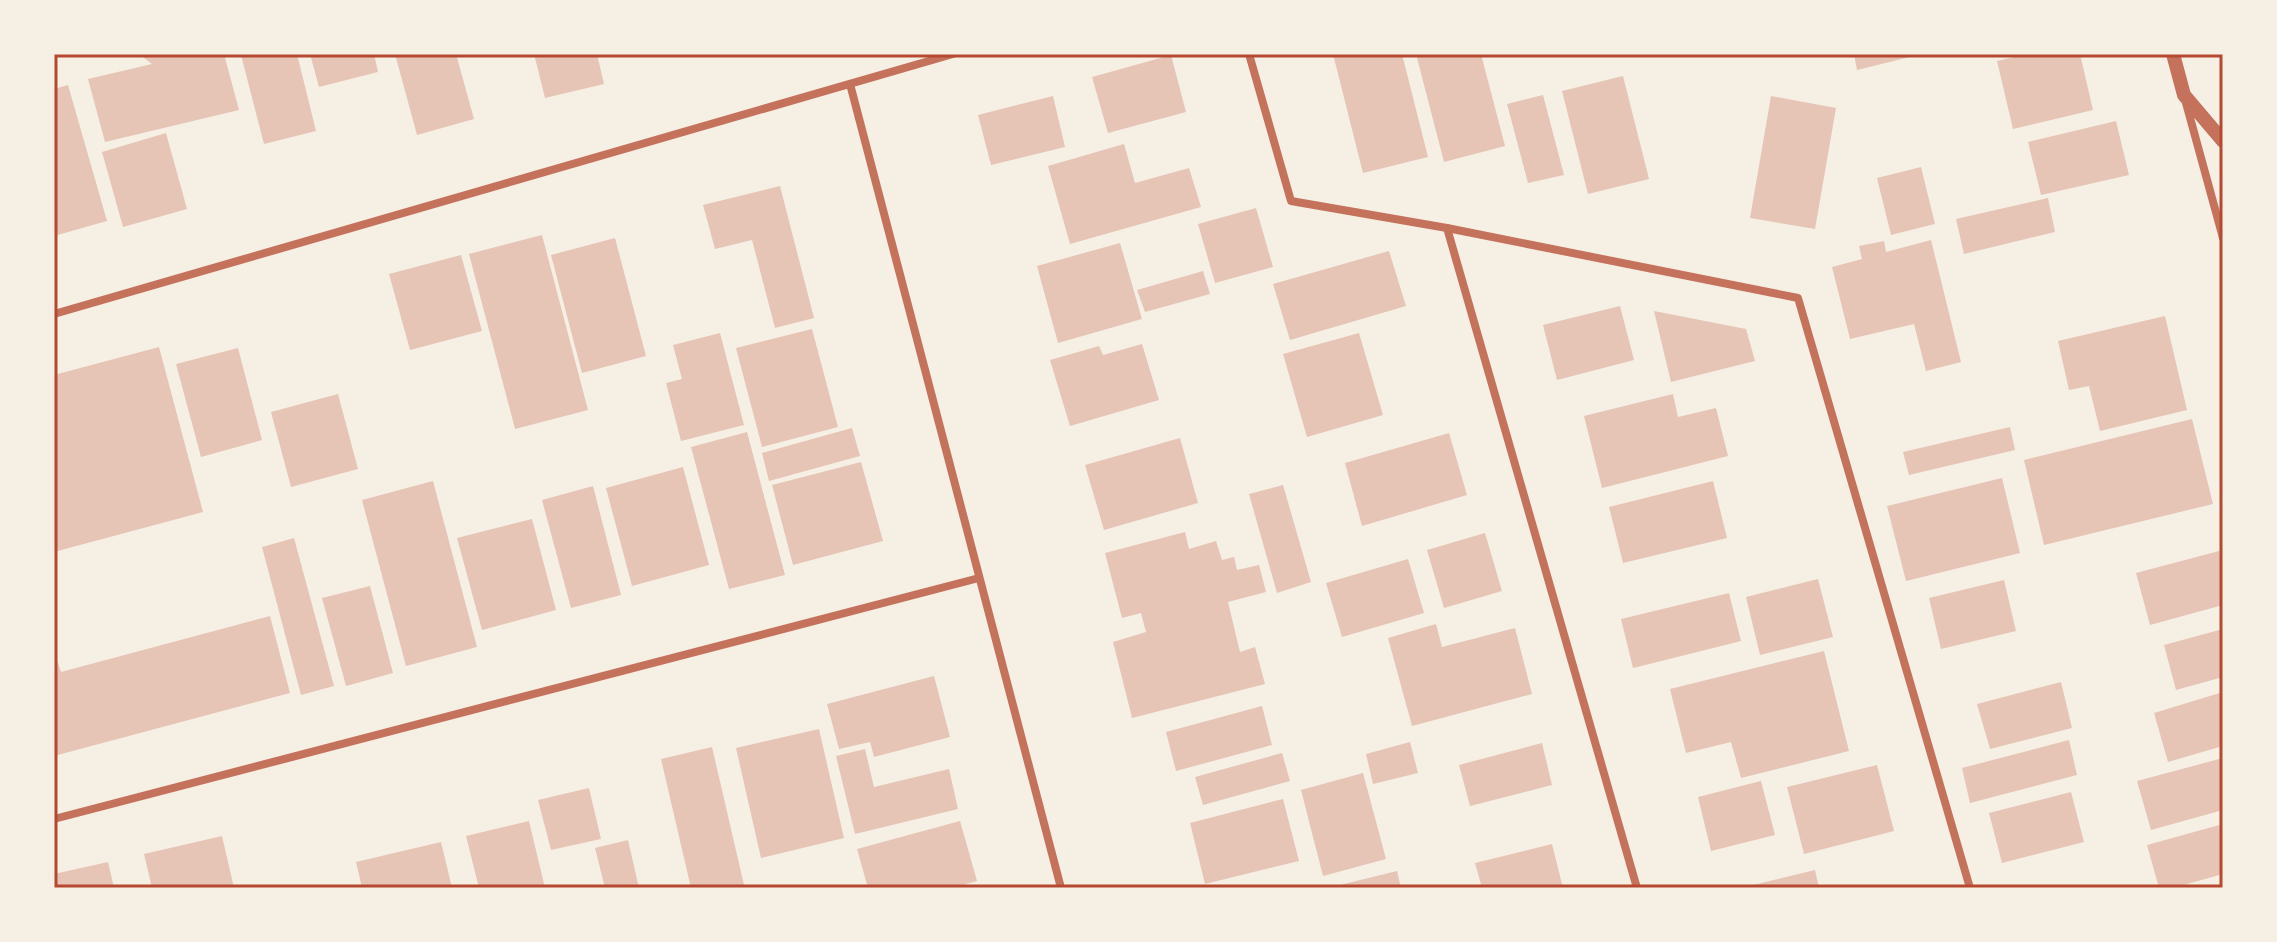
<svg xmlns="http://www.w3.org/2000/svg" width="2277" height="942" font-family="'Alegreya Sans',sans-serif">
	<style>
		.building { fill: #e6c5b7 }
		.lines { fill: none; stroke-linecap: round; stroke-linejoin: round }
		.minor { stroke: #c5725c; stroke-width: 8 }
		.tertiary { stroke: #c5725c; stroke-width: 14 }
		.neatline { fill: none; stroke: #b5482f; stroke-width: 3 }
	</style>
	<rect width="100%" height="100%" fill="#f6efe4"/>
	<g class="building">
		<path d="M139 54H224L239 110 105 142 88 79 152 64Z"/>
		<path d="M297 54 316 131 264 144 241 55Z"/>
		<path d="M310 54H374L378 72 319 87Z"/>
		<path d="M395 54H456L474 119 417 135Z"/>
		<path d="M534 54H597L604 84 545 98Z"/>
		<path d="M1333 54H1402L1428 157 1363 173Z"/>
		<path d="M1416 54H1481L1505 146 1444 162Z"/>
		<path d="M1854 54H1918V55L1857 70Z"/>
		<path d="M2027 54H2080L2093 110 2013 129 1997 61Z"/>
		<path d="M1171 55 1186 112 1108 133 1092 77Z"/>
		<path d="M1623 76 1649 179 1588 194 1562 91Z"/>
		<path d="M68 85 107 221 54 236V89Z"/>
		<path d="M1543 95 1564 175 1528 183 1507 104Z"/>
		<path d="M1053 96 1065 147 991 165 978 115Z"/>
		<path d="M1771 96 1836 108 1815 229 1750 218Z"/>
		<path d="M2116 121 2129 175 2041 195 2028 142Z"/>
		<path d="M166 133 187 209 123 227 102 152Z"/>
		<path d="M1124 144 1135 183 1189 168 1201 207 1070 244 1048 166Z"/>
		<path d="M1921 167 1935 224 1891 235 1877 178Z"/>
		<path d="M780 186 814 318 775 328 752 240 715 249 703 205Z"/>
		<path d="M2048 198 2055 232 1964 254 1956 219Z"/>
		<path d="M1256 208 1273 267 1215 283 1198 224Z"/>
		<path d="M542 235 588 410 515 429 469 254Z"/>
		<path d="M615 238 646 356 582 373 551 255Z"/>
		<path d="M1931 240 1961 362 1926 371 1914 324 1850 339 1832 267 1862 259 1859 246 1884 241 1886 252Z"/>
		<path d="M1120 243 1142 319 1058 343 1037 266Z"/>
		<path d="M1389 251 1406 306 1290 340 1273 284Z"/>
		<path d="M461 255 482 331 410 350 389 274Z"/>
		<path d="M1203 271 1210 294 1145 312 1137 290Z"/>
		<path d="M1620 306 1634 360 1557 380 1543 325Z"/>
		<path d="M1654 311 1746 329 1755 361 1671 382Z"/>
		<path d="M2165 316 2187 410 2100 431 2089 386 2069 390 2058 341Z"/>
		<path d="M812 329 838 427 762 447 736 348Z"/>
		<path d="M720 333 744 425 681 441 666 383 682 379 673 345Z"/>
		<path d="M1359 333 1383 415 1307 437 1283 354Z"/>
		<path d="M1142 344 1159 400 1070 426 1050 360 1099 346 1103 355Z"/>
		<path d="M159 347 203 512 54 552V375Z"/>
		<path d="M238 348 262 440 201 457 176 364Z"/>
		<path d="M338 394 358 469 291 487 271 412Z"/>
		<path d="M1673 394 1678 417 1716 408 1728 456 1602 488 1584 416Z"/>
		<path d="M2192 419 2213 504 2044 545 2024 460Z"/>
		<path d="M2010 427 2015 450 1909 475 1903 452Z"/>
		<path d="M852 428 860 456 769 481 762 453Z"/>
		<path d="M747 432 785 575 729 589 691 447Z"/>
		<path d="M1449 433 1467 495 1362 526 1345 463Z"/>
		<path d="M1180 438 1198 503 1104 530 1085 465Z"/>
		<path d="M861 462 883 541 793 565 772 485Z"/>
		<path d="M683 467 709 565 632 586 606 488Z"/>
		<path d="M2002 478 2020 553 1906 581 1887 506Z"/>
		<path d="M433 481 477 647 406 666 362 500Z"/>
		<path d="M1713 481 1727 538 1623 563 1609 507Z"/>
		<path d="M1283 485 1311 582 1277 593 1249 494Z"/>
		<path d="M593 486 621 595 571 608 542 500Z"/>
		<path d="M532 519 556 610 482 630 457 538Z"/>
		<path d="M1185 532 1189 549 1216 541 1222 560 1234 557 1237 570 1259 565 1266 592 1228 602 1240 652 1255 647 1265 684 1132 718 1113 642 1146 632 1141 613 1122 618 1105 553Z"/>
		<path d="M1485 533 1502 591 1444 608 1427 550Z"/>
		<path d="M294 538 334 686 301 695 262 547Z"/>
		<path d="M2219 551 2223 567V605L2150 625 2136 573Z"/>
		<path d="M1408 559 1424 613 1342 637 1326 583Z"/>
		<path d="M1818 579 1833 637 1760 655 1746 597Z"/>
		<path d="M2004 580 2016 631 1941 649 1929 598Z"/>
		<path d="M370 586 393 673 346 686 322 598Z"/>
		<path d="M1729 593 1741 641 1633 668 1621 619Z"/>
		<path d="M270 616 290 693 54 756V651L61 672Z"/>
		<path d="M1436 624 1442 647 1515 628 1532 694 1412 726 1388 638Z"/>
		<path d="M2223 629V677L2176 690 2164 645Z"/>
		<path d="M1824 651 1849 751 1741 778 1731 742 1686 753 1670 689Z"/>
		<path d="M934 676 950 737 874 757 870 742 839 749 827 704Z"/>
		<path d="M2061 682 2072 728 1990 749 1977 704Z"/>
		<path d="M2223 692V746L2168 762 2154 713Z"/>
		<path d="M1262 706 1272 745 1176 771 1166 732Z"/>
		<path d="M819 729 844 838 761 858 736 748Z"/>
		<path d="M2069 740 2077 775 1970 803 1962 768Z"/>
		<path d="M1410 742 1418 773 1373 784 1366 754Z"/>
		<path d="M1542 743 1552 785 1470 806 1459 765Z"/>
		<path d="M712 747 744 885 730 888H691L661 759Z"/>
		<path d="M865 749 874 787 949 769 958 809 855 834 836 756Z"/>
		<path d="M1282 753 1290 781 1203 805 1195 777Z"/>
		<path d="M2223 758V810L2151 830 2137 781Z"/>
		<path d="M1877 765 1894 831 1804 854 1787 787Z"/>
		<path d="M1363 773 1386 859 1323 876 1301 790Z"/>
		<path d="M1761 781 1775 835 1711 851 1698 797Z"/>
		<path d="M589 788 601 839 551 850 538 800Z"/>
		<path d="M2071 792 2084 842 2002 863 1989 813Z"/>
		<path d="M1283 799 1299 861 1205 884 1190 823Z"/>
		<path d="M529 821 545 888H479L466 836Z"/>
		<path d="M960 821 977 881 952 888H868L857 849Z"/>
		<path d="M2223 824V874L2173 888H2159L2147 845Z"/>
		<path d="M222 836 234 888H152L144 854Z"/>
		<path d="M628 840 639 888H605L595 848Z"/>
		<path d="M441 842 452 888H362L356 862Z"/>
		<path d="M1552 844 1563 888H1482L1475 863Z"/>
		<path d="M108 862 114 888H54V874Z"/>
		<path d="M1815 870 1819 888H1745V887Z"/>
		<path d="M1397 871 1401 888H1332V887Z"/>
	</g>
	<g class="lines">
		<g class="minor">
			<path d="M1249 54 1291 201 1447 228 1798 298 1970 888"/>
			<path d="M850 84 1061 888"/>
			<path d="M2186 103 2223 238"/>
			<path d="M1447 228 1637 888"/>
			<path d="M54 314 953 54"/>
			<path d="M54 819 979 578"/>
		</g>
		<path class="tertiary" d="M2173 54 2184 95 2223 141"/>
	</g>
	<rect width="2277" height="942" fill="none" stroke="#f6efe4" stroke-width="112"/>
	<rect x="56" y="56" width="2165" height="830" class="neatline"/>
</svg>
